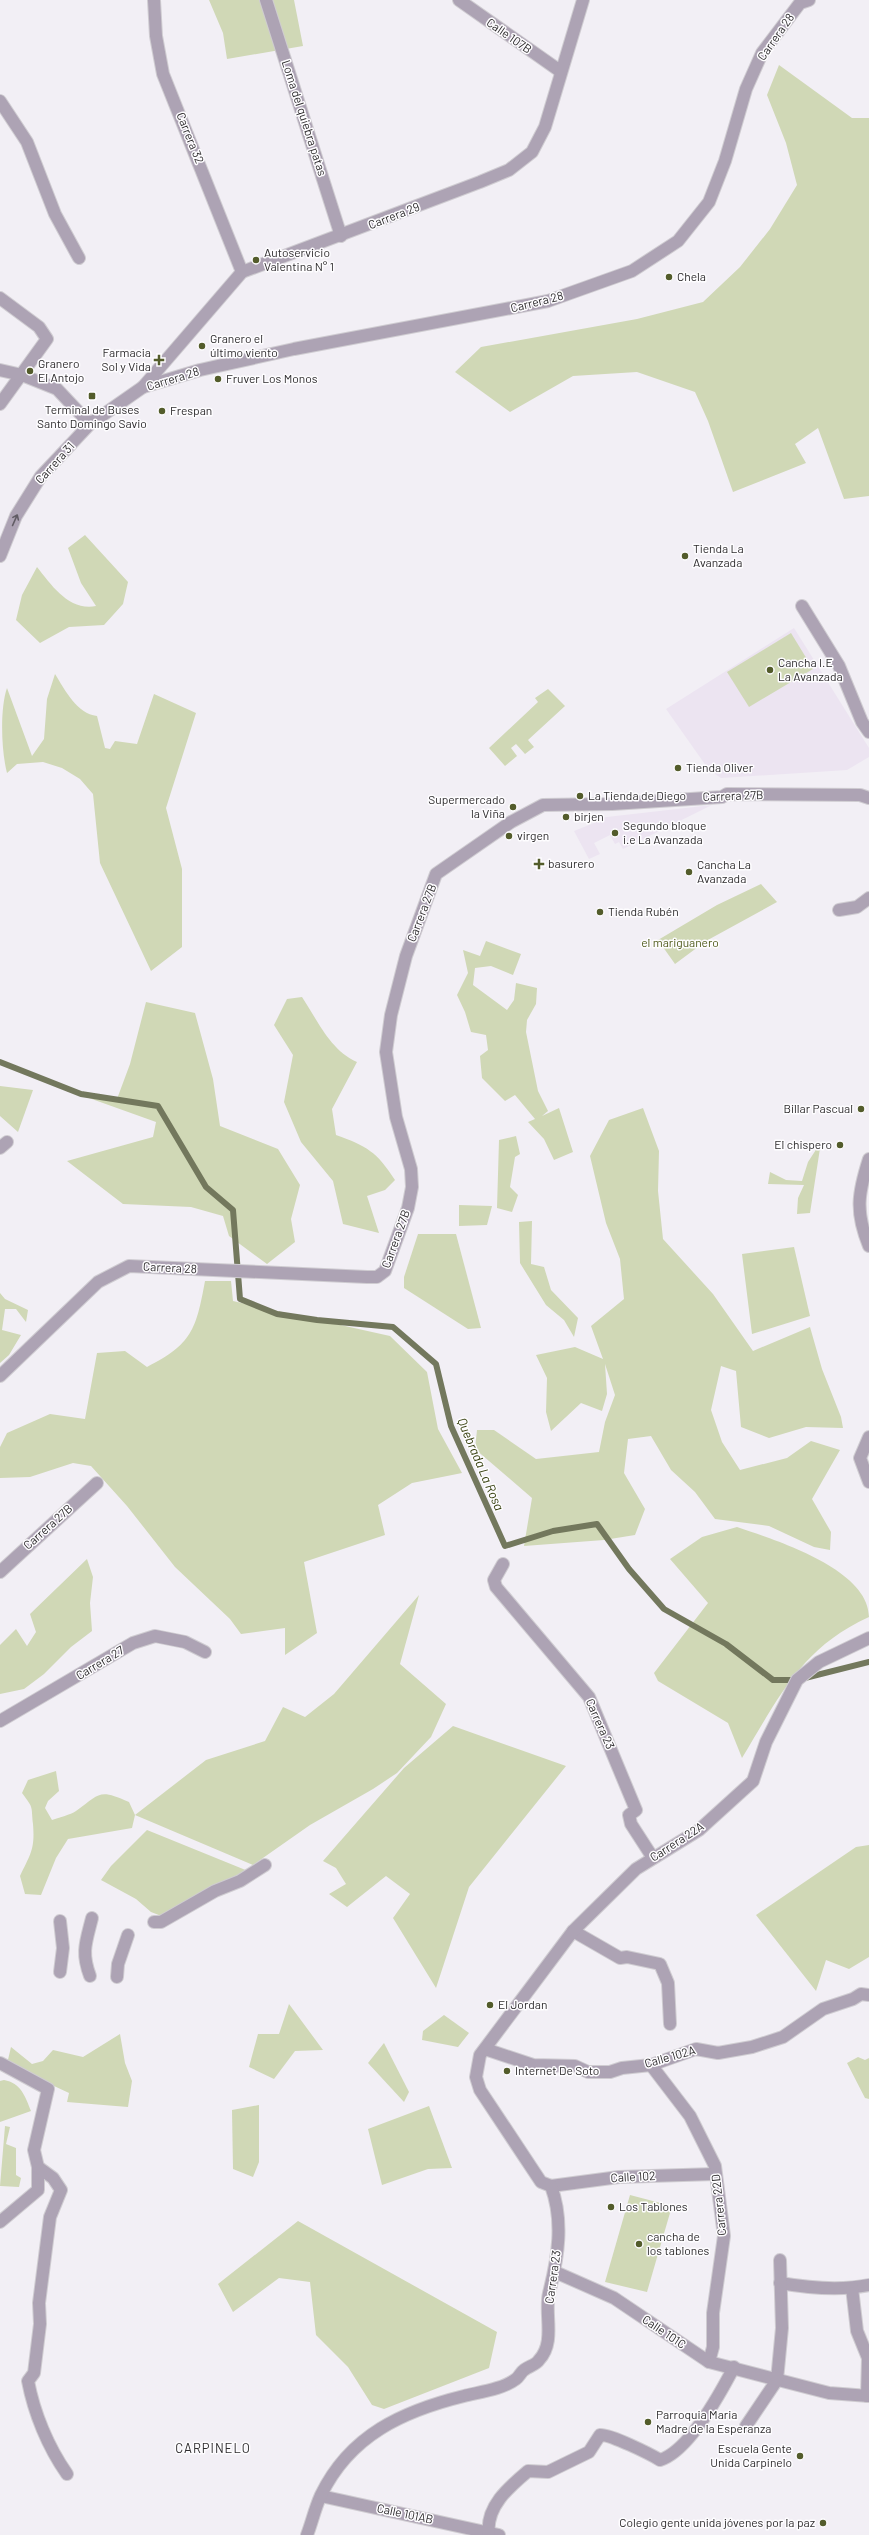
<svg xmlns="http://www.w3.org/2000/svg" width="869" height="2535" font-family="Barlow,sans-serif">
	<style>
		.built { fill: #ece4f1 }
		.green { fill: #d0d8b6 }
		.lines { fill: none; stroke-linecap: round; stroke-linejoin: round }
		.stream { stroke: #73785d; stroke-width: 6 }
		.minor-casing { stroke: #cfccd1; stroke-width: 14 }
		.minor { stroke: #ada3b4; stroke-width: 12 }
		.oneway { stroke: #615c64 }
		.poi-dot { fill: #535c2b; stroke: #fefdff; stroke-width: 1.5 }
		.labels { text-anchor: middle; stroke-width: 3; stroke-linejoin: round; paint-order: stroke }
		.street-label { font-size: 12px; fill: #2e2c2e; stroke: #fefdff }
		.poi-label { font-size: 12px; fill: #2e2c2e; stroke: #fefdff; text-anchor: start }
		.park-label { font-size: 12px; fill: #515c1d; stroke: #fefdff }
		.water-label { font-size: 13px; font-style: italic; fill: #384111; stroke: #fefdff }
		.neighbourhood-label { font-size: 13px; letter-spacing: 1px; fill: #2e2c2e; stroke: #fefdff }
	</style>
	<rect width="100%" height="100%" fill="#f2eff5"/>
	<g class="built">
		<path d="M794 628 869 748V757L847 770 721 778 709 770 666 709Z"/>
		<path d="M712 805 623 849 619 842 615 844 610 835 594 843 600 854 589 859 574 831 594 823 598 818Z"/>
	</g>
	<g class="green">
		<path d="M209 0H294L303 46 227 59 223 33Z"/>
		<path d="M779 65 852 118H869V496L844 499 818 428 795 444 806 463 733 492 708 421 695 392 637 372 573 376 510 412 455 372 481 347 637 319 703 302 740 267 770 229 797 185 786 143 767 95Z"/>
		<path d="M85 535 128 582 123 604 104 625 69 627 40 643 16 620 22 595 37 567C52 586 69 611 96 606L81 583 68 548Z"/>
		<path d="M791 633 813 669 749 707 727 672Z"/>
		<path d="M55 674C65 690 77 714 97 716L105 748 110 749 115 741 137 744 154 694 196 713 166 808 182 869V947L151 971 100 863 93 794 80 779 62 768 43 762 17 764 7 773C1 750 0 708 7 688L32 756 44 739 47 699Z"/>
		<path d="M548 689 565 706 528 740 534 747 525 754 516 744 511 748 517 756 505 766 489 748 538 702 535 698Z"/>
		<path d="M761 884 777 902 706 941 675 964 658 940 717 905Z"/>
		<path d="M486 941 521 954 513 975 491 966 475 968 473 985 507 1010 514 1000 516 983 537 988 536 1004 527 1020 526 1032 538 1091 548 1111 542 1116 559 1108 573 1152 554 1160 544 1139 528 1122 535 1119 515 1095 505 1101 482 1078 480 1056 488 1050 486 1035 471 1032 465 1012 457 995 468 973 463 950 480 956Z"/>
		<path d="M302 997C318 1021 330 1050 357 1062L332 1109 336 1135C367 1146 377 1152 395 1180L385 1190 367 1196 379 1233 343 1224 333 1181 301 1142 284 1102 293 1055 274 1025 287 999Z"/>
		<path d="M146 1002 195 1013 213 1079 220 1126 278 1149 300 1185 291 1219 295 1242 267 1264 229 1236 223 1216 191 1207 123 1204 67 1161 153 1137 156 1122 89 1098 117 1099 130 1064Z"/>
		<path d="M0 1086 33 1090 18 1132 0 1116Z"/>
		<path d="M643 1108 659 1151 658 1191 663 1239 713 1294 753 1351 810 1327 822 1369 841 1417 843 1428 806 1427 769 1438 741 1427 736 1371 721 1366 711 1410 722 1442 740 1470 787 1458 811 1441 840 1450 812 1499 831 1532 830 1550 814 1547 769 1526 715 1519 695 1492 671 1470 651 1436 628 1439 624 1473 645 1509 635 1535 604 1540 524 1546 532 1498 475 1449 477 1430H494L536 1459 599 1452 605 1422 615 1395 605 1364 607 1394 602 1411 581 1403 551 1431 546 1412 547 1378 536 1355 575 1347 603 1359 591 1326 624 1299 620 1259 606 1223 590 1156 609 1120Z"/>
		<path d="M516 1136 520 1154 515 1157 510 1187 518 1195 512 1212 497 1208 499 1140Z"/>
		<path d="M821 1142 810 1213 797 1214 798 1198 804 1185 768 1184 770 1172 786 1180 802 1181 808 1162Z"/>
		<path d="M459 1205 492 1206 487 1225 459 1226Z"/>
		<path d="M532 1221 531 1264 544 1267 551 1290 578 1318 574 1337 564 1320 546 1305 520 1263 519 1222Z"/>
		<path d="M418 1234H456L481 1328 468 1329 404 1288V1277Z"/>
		<path d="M794 1247 810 1316 752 1334 742 1254Z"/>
		<path d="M205 1281H231L233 1301 390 1336 427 1372 438 1429 462 1473 412 1483 378 1505 385 1535 304 1562 317 1633 285 1655V1628L241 1634 230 1619 175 1567 127 1506 91 1466 73 1463 30 1477 0 1478V1447L7 1433 50 1414 85 1419 97 1353 125 1351 147 1367C192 1344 196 1330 205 1281Z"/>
		<path d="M0 1293 5 1299 28 1310 26 1322 16 1309H5L2 1330 21 1335 9 1355 0 1363Z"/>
		<path d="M737 1527C775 1540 869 1569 869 1617 801 1648 779 1697 742 1758L728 1723 658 1681 654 1673 708 1603 670 1559 702 1537Z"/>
		<path d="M87 1559 93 1577 90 1603 92 1631 71 1647 44 1674 24 1689 0 1694V1645L16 1629 27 1646 36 1632 30 1614Z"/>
		<path d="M419 1595 400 1664 446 1704 431 1737 397 1773 373 1789 310 1825 253 1865 135 1815 132 1828 68 1839 56 1858 41 1895 25 1894 20 1876C31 1853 35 1849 33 1824 31 1805 34 1809 22 1793L28 1780 56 1771 59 1791 48 1801 45 1808 52 1820C60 1817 70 1815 76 1811 100 1794 98 1788 129 1802L135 1815 206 1760 265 1741 283 1707 305 1717 334 1694Z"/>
		<path d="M453 1726 566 1766 469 1887 436 1988 393 1918 410 1894 386 1876 347 1907 329 1894 346 1884 336 1868 323 1861 404 1768Z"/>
		<path d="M147 1830 248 1871 164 1917 151 1912 136 1899 101 1880 111 1866Z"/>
		<path d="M869 1845V1957L849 1969 826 1960 816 1991 756 1915 856 1847Z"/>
		<path d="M289 2004 323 2050 295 2051 274 2079 249 2067 258 2034H279Z"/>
		<path d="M444 2015 469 2033 458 2047 422 2040 423 2031Z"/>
		<path d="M120 2034 125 2063 132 2081 128 2107 67 2102 69 2093 7 2064 11 2047 32 2064 43 2061 53 2050 83 2057Z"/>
		<path d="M384 2043 409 2092 404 2102 368 2063Z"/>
		<path d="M858 2057 865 2060 869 2058V2099L865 2098 847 2063Z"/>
		<path d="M4 2080C21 2083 25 2096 31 2111L0 2122V2081Z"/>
		<path d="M259 2105V2162L253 2177 233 2169 232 2110Z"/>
		<path d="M429 2106 452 2168 428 2169 382 2185 368 2129Z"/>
		<path d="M5 2126 10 2127 6 2144 16 2148V2175L21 2178 19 2187 0 2186Z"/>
		<path d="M630 2195 672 2206 647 2292 605 2282Z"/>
		<path d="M298 2221 497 2332 489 2368 384 2409 372 2405 348 2367 316 2335 310 2282 279 2278 233 2312 218 2284Z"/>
	</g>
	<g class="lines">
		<path class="stream" d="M0 1062 81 1094 158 1106 206 1187 233 1210 240 1299 277 1314 317 1320 393 1327 436 1364 451 1426 505 1546 553 1531 597 1524 629 1569 664 1609 726 1644 773 1680H797L869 1662"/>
		<g class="minor-casing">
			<g id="minor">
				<path d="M154 0 156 36 163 74 242 272"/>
				<path d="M266 0 341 236"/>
				<path d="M459 0 560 71"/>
				<path d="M0 101 27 142 55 214 79 258"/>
				<path d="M0 298 39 327 47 339 0 404"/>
				<path d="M0 370 22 375 57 389 90 424"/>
				<path d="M143 387 242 272 480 182 509 170 532 152 545 127 583 0"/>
				<path d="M0 556 16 516 41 476 90 424 143 387 200 370 294 349 548 301 632 271 678 241 709 202 725 161 746 89 762 53 800 3 809 0"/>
				<path d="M802 606 839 666 862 722 869 732"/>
				<path d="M839 910 857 907 869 898"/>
				<path d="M0 1148 7 1142"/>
				<path d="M869 1159C858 1193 855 1212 869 1246"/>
				<path d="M0 1376 98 1282 129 1266 367 1277H377L385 1271 408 1208 412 1187 411 1169 396 1117 386 1052 391 1015 406 956 436 874 511 822 543 805 612 804 722 797 727 794 860 795 869 798"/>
				<path d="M869 1437 860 1458 869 1482"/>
				<path d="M503 1564 494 1580 496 1587 589 1697 636 1810 629 1815 631 1824 653 1858"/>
				<path d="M0 1572 97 1483"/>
				<path d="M0 1721 133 1643 155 1636 185 1642 205 1652"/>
				<path d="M154 1922H161L215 1891 240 1881 265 1865"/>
				<path d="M573 1931 620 1958 627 1957 660 1964 668 1983 670 2024"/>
				<path d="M60 1972 63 1948 60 1921"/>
				<path d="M90 1976C81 1952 86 1942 92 1918"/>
				<path d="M117 1977 118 1964 128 1935"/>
				<path d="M485 2049 533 2065 575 2066 588 2072H610L622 2068 651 2065 696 2049 718 2053 752 2047 783 2037 823 2009 853 1999 861 1994 869 1995"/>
				<path d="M0 2063 48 2089 34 2150 38 2167V2190L0 2222"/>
				<path d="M651 2065 690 2116 715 2166 724 2236 713 2313V2347L709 2362"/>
				<path d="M38 2167 53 2178 61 2190 50 2217 39 2303 40 2324 34 2373 28 2381C34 2413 48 2447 67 2474"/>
				<path d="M551 2186 619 2177 715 2174"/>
				<path d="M555 2272 614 2298 709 2362 829 2393 869 2396"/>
				<path d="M780 2283C809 2288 840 2291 869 2285"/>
				<path d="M852 2288 857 2331 868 2358 867 2396"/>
				<path d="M746 2426 777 2380 782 2328 780 2260"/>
				<path d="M321 2496 499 2535"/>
				<path d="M307 2535C312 2522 315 2508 321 2495 350 2435 403 2411 464 2396 480 2392 503 2389 516 2379 519 2377 521 2372 524 2370 529 2366 536 2365 539 2360 556 2342 544 2314 549 2293 558 2258 564 2221 551 2186L541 2182 480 2090 476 2077 480 2055 573 1931 636 1869 699 1830 753 1781 766 1742 797 1680 819 1662 869 1638"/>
				<path d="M489 2535C485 2507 509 2487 528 2471L548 2472 589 2452 600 2435C610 2434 650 2454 660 2460 689 2451 721 2392 734 2367"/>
			</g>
		</g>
		<use href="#minor" class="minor"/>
	</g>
	<defs><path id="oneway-shaft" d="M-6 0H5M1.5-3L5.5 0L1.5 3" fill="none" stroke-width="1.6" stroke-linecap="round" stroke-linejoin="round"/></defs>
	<use class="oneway" href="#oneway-shaft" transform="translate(15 520) rotate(-66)"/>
	<g class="poi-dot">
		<circle cx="256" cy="260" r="4"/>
		<circle cx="669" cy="277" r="4"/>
		<circle cx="202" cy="346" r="4"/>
		<path d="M157 354h4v4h4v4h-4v4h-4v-4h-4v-4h4z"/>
		<circle cx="30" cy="371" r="4"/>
		<circle cx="218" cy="379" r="4"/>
		<rect x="88" y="392" width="8" height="8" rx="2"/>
		<circle cx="162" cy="411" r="4"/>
		<circle cx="685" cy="556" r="4"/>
		<circle cx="770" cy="670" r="4"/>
		<circle cx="678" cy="768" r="4"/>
		<circle cx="580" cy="796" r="4"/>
		<circle cx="513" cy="807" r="4"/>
		<circle cx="566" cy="817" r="4"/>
		<circle cx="615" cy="833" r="4"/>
		<circle cx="509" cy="836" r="4"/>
		<path d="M537 858h4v4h4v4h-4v4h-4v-4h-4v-4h4z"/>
		<circle cx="689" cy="872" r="4"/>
		<circle cx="600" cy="912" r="4"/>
		<circle cx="861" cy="1109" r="4"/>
		<circle cx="840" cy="1145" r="4"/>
		<circle cx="490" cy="2005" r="4"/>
		<circle cx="507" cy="2071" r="4"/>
		<circle cx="611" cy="2207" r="4"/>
		<circle cx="639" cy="2244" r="4"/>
		<circle cx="648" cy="2422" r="4"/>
		<circle cx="800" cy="2456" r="4"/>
		<circle cx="823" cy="2523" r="4"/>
	</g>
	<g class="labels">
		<g class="street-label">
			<text transform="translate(509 36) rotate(35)" y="4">Calle 107B</text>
			<text transform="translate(776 37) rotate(-55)" y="4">Carrera 28</text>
			<text transform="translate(304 118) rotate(72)" y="4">Loma del quiebra patas</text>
			<text transform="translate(190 138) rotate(68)" y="4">Carrera 32</text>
			<text transform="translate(394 216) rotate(-21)" y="4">Carrera 29</text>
			<text transform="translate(537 302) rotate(-14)" y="4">Carrera 28</text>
			<text transform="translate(173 379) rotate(-17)" y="4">Carrera 28</text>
			<text transform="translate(55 463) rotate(-48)" y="4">Carrera 31</text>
			<text transform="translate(733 796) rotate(-2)" y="4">Carrera 27B</text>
			<text transform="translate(422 913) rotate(-69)" y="4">Carrera 27B</text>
			<text transform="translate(396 1239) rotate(-70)" y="4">Carrera 27B</text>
			<text transform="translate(170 1268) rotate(3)" y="4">Carrera 28</text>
			<text transform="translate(48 1527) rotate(-42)" y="4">Carrera 27B</text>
			<text transform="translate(100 1663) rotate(-31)" y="4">Carrera 27</text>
			<text transform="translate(600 1724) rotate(66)" y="4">Carrera 23</text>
			<text transform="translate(677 1842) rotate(-33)" y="4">Carrera 22A</text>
			<text transform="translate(670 2057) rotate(-16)" y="4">Calle 102A</text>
			<text transform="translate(633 2177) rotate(-3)" y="4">Calle 102</text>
			<text transform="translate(719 2205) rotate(-96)" y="4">Carrera 22D</text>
			<text transform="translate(553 2277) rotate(-82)" y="4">Carrera 23</text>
			<text transform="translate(664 2332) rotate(34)" y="4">Calle 101C</text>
			<text transform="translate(405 2514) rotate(12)" y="4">Calle 101AB</text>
		</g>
		<g class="poi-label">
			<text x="264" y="257">Autoservicio<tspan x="264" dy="14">Valentina N° 1</tspan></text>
			<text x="677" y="281">Chela</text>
			<text x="210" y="343">Granero el<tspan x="210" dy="14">último viento</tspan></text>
			<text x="151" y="357" text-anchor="end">Farmacia<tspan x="151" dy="14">Sol y Vida</tspan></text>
			<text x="38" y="368">Granero<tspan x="38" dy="14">El Antojo</tspan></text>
			<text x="226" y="383">Fruver Los Monos</text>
			<text x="92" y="414" text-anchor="middle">Terminal de Buses<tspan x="92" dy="14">Santo Domingo Savio</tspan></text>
			<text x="170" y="415">Frespan</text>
			<text x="693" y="553">Tienda La<tspan x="693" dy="14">Avanzada</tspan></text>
			<text x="778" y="667">Cancha I.E<tspan x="778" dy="14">La Avanzada</tspan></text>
			<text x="686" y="772">Tienda Oliver</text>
			<text x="588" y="800">La Tienda de Diego</text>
			<text x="505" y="804" text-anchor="end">Supermercado<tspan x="505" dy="14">la Viña</tspan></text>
			<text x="574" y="821">birjen</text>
			<text x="623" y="830">Segundo bloque<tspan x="623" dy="14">i.e La Avanzada</tspan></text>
			<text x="517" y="840">virgen</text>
			<text x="548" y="868">basurero</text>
			<text x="697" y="869">Cancha La<tspan x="697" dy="14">Avanzada</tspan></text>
			<text x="608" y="916">Tienda Rubén</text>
			<text x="853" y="1113" text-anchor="end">Billar Pascual</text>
			<text x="832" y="1149" text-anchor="end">El chispero</text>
			<text x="498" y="2009">El Jordan</text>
			<text x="515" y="2075">Internet De Soto</text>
			<text x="619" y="2211">Los Tablones</text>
			<text x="647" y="2241">cancha de<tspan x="647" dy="14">los tablones</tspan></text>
			<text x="656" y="2419">Parroquia Maria<tspan x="656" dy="14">Madre de la Esperanza</tspan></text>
			<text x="792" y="2453" text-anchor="end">Escuela Gente<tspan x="792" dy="14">Unida Carpinelo</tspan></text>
			<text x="815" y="2527" text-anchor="end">Colegio gente unida jóvenes por la paz</text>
		</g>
		<g class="park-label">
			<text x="680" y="947">el mariguanero</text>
		</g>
		<g class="water-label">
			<text transform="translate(481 1464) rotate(67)" y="5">Quebrada La Rosa</text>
		</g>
		<g class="neighbourhood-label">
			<text x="213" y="2453">CARPINELO</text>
		</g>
	</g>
</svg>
